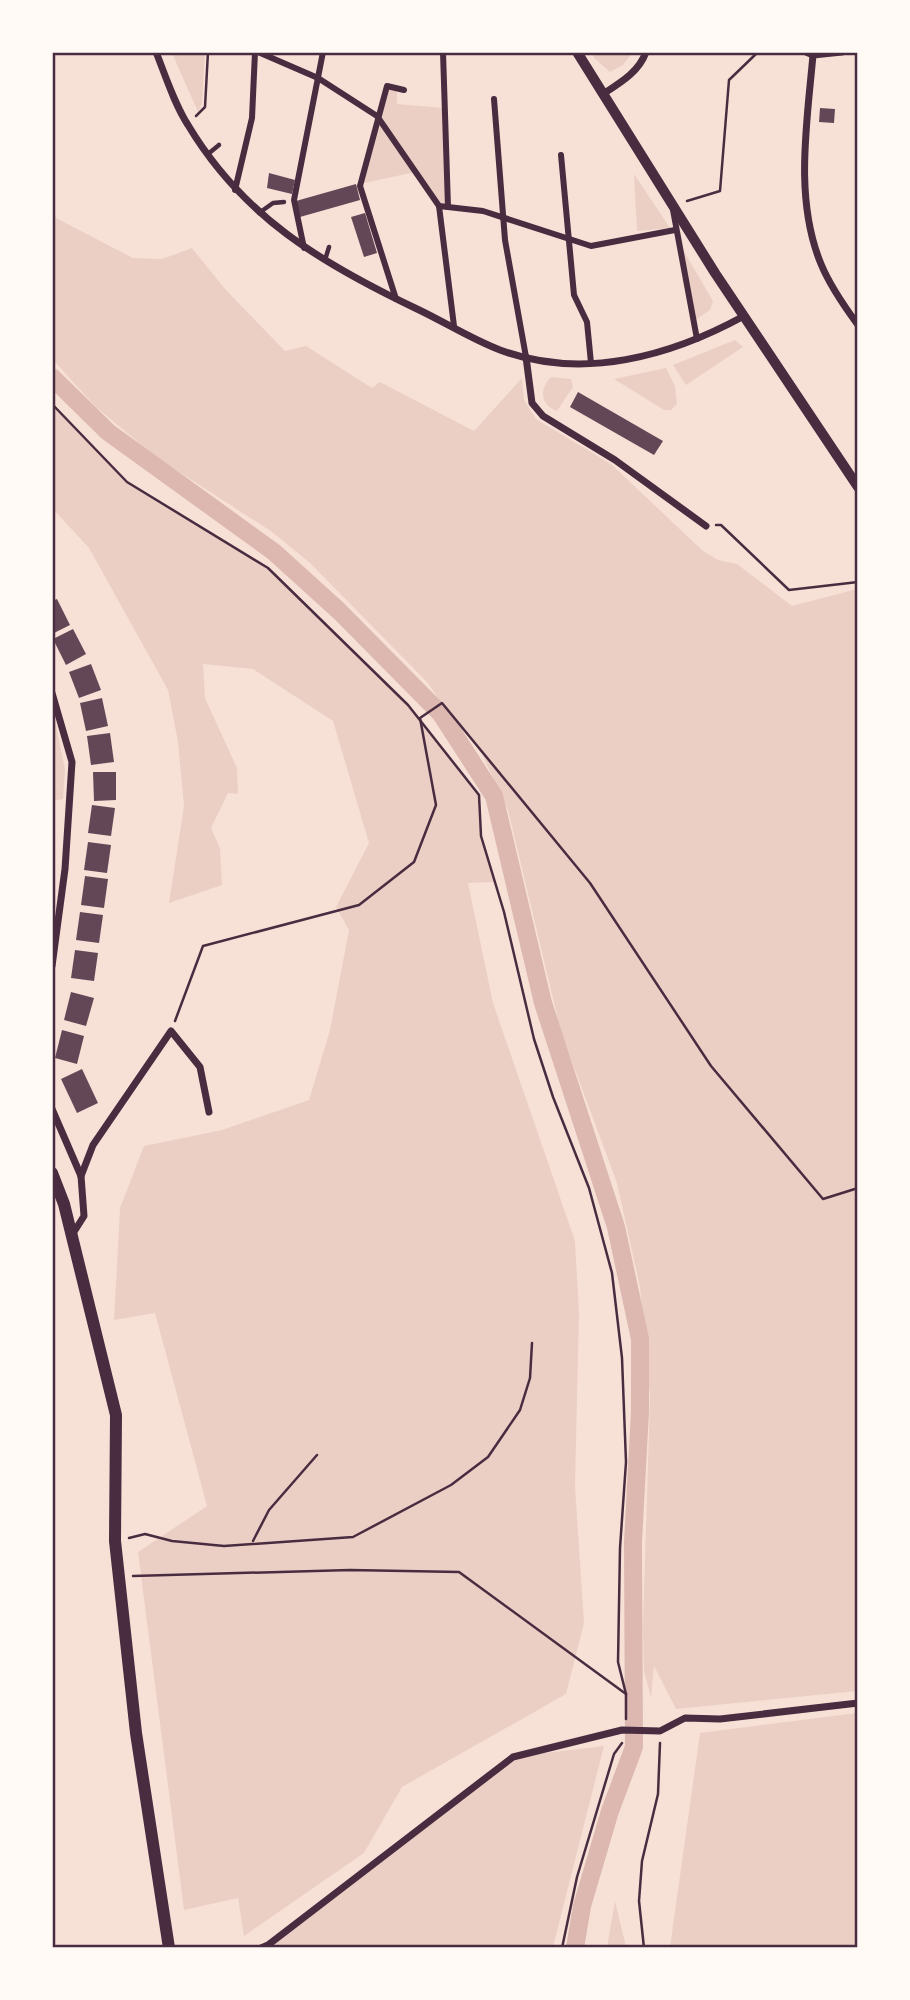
<svg xmlns="http://www.w3.org/2000/svg" width="910" height="2000" font-family="Bitter,serif">
	<style>
		.green { fill: #ebcfc5 }
		.lines { fill: none; stroke-linecap: round; stroke-linejoin: round }
		.canal { stroke: #dcb8b0; stroke-width: 18 }
		.building { fill: #644757 }
		.path { stroke: #4a2c40; stroke-width: 2.5 }
		.service { stroke: #4a2c40; stroke-width: 4.5 }
		.pedestrian { stroke: #4a2c40; stroke-width: 6 }
		.minor { stroke: #4a2c40; stroke-width: 7 }
		.tertiary { stroke: #4a2c40; stroke-width: 10 }
		.secondary { stroke: #4a2c40; stroke-width: 12 }
		.neatline { fill: none; stroke: #4a2c40; stroke-width: 2.5 }
	</style>
	<rect width="100%" height="100%" fill="#f7e1d7"/>
	<g class="green">
		<path d="M172 53H205L202 104 198 112Z"/>
		<path d="M593 53V52L632 53 623 65 610 72 594 58Z"/>
		<path d="M387 86 397 88V104L444 108 448 207 439 206 415 172 360 184Z"/>
		<path d="M634 174 670 228 637 231Z"/>
		<path d="M52 212 56 218 133 258 162 259 192 248 225 289 285 351 306 346 372 388 380 382 474 431 522 378 524 400 536 419 611 464 703 551 718 560 737 564 792 606 857 589V1691L676 1709 654 1666 651 1698 644 1671 643 1627 650 1397 640 1287 617 1183 561 1032 508 810 482 754 466 731 447 712 428 683 310 563 272 532 156 457 96 407 53 360Z"/>
		<path d="M679 243 713 301 710 310 694 321Z"/>
		<path d="M735 340 743 347 686 385 673 365Z"/>
		<path d="M666 368 675 386 677 404 671 410H664L614 379Z"/>
		<path d="M551 377 571 379 573 387 557 411C540 405 539 389 551 377Z"/>
		<path d="M52 404 127 482 268 568 408 705 479 795 481 836 495 882 468 883 493 1003 575 1241 579 1313 575 1486 584 1623 566 1694 402 1787 364 1853 244 1936 238 1898 184 1910 138 1552 207 1506 155 1313 114 1320 120 1208 144 1146 222 1130 309 1100 330 1030 349 930 336 907 369 843 333 721 253 669 203 664 205 698 237 768 238 794 228 793 211 828 220 848 222 885 169 903 184 806 178 742 168 690 89 548 53 509Z"/>
		<path d="M53 710 65 769 63 799 53 801Z"/>
		<path d="M857 1713V1947H670L700 1733Z"/>
		<path d="M604 1746 553 1947 265 1948 511 1757Z"/>
		<path d="M615 1901 626 1947H607Z"/>
	</g>
	<g class="lines">
		<path class="canal" d="M52 377 108 432 274 552 339 611 441 714 494 796 543 1003 616 1227 640 1339V1411L633 1542 634 1747 610 1811 582 1906 575 1948"/>
	</g>
	<g class="building">
		<path d="M820 108 835 109 834 123 819 122Z"/>
		<path d="M269 173 295 180 292 194 267 188Z"/>
		<path d="M356 184 360 200 300 217 296 201Z"/>
		<path d="M365 213 377 253 364 257 351 217Z"/>
		<path d="M578 392 663 441 654 455 570 407Z"/>
		<path d="M57 599 70 625 52 634V601Z"/>
		<path d="M73 629 86 654 66 665 53 639Z"/>
		<path d="M91 664 101 690 79 698 69 672Z"/>
		<path d="M102 698 108 726 86 731 80 703Z"/>
		<path d="M110 733 114 762 91 765 87 736Z"/>
		<path d="M93 772H116V800L94 801Z"/>
		<path d="M92 805 115 808 111 836 88 833Z"/>
		<path d="M88 842 111 845 107 873 84 870Z"/>
		<path d="M85 876 108 879 104 908 81 905Z"/>
		<path d="M80 912 103 915 99 943 76 940Z"/>
		<path d="M75 950 98 953 94 981 71 978Z"/>
		<path d="M71 992 94 998 86 1026 64 1020Z"/>
		<path d="M62 1030 84 1036 77 1064 55 1058Z"/>
		<path d="M82 1069 98 1103 77 1113 61 1079Z"/>
	</g>
	<g class="lines">
		<g class="path">
			<path d="M196 116 205 107 208 52"/>
			<path d="M687 201 720 191 729 80 758 52"/>
			<path d="M52 404 127 482 268 568 408 705 479 795 481 836 504 912 534 1039 553 1097 589 1188 612 1273 622 1358 626 1462 620 1548 618 1662 626 1694V1719"/>
			<path d="M716 525H721L789 590 858 582"/>
			<path d="M175 1021 203 946 359 905 414 862 436 805 420 718 442 703 590 883 711 1066 823 1199 858 1188"/>
			<path d="M129 1538 145 1534 172 1541 224 1546 353 1537 451 1485 488 1457 520 1410 530 1378 532 1343"/>
			<path d="M253 1541 269 1510 317 1455"/>
			<path d="M133 1576 350 1570 459 1572 626 1694"/>
			<path d="M562 1948 577 1877 614 1754 622 1743"/>
			<path d="M644 1948 639 1901 642 1861 658 1794 660 1743"/>
		</g>
		<g class="service">
			<path d="M208 154 219 145"/>
			<path d="M259 213 273 203 284 202"/>
			<path d="M325 260 329 247"/>
		</g>
		<g class="pedestrian">
			<path d="M258 52 318 78 377 116 439 206 483 211 591 246 675 230"/>
			<path d="M443 52 448 207"/>
			<path d="M494 99 505 240 526 357"/>
			<path d="M561 155 574 295 587 322 591 363"/>
			<path d="M235 190 252 118 255 52"/>
			<path d="M439 206 454 326"/>
			<path d="M673 210 697 339"/>
			<path d="M304 248 294 200 323 52"/>
			<path d="M396 299 360 186 387 86 404 90"/>
		</g>
		<g class="minor">
			<path d="M156 52C166 77 174 103 188 125 243 217 321 263 415 308 443 321 471 339 500 350 583 381 671 356 744 316"/>
			<path d="M806 52 813 55 842 52"/>
			<path d="M813 55C807 123 794 199 821 264 830 286 844 306 858 325"/>
			<path d="M603 94C620 83 639 72 646 52"/>
			<path d="M526 357 532 403 543 416 615 460 706 526"/>
			<path d="M52 693 72 762 65 869 52 966"/>
			<path d="M52 1109 81 1176 84 1216 72 1235"/>
			<path d="M81 1176 93 1145 171 1031 200 1067 209 1112"/>
			<path d="M261 1948 268 1945 513 1757 622 1730 660 1731 685 1718 720 1719 858 1703"/>
		</g>
		<path class="tertiary" d="M577 52 715 273 858 487"/>
		<path class="secondary" d="M52 1173 64 1204 116 1415 115 1541 136 1733 169 1948"/>
	</g>
	<rect width="910" height="2000" fill="none" stroke="#fffaf5" stroke-width="108"/>
	<rect x="54" y="54" width="802" height="1892" class="neatline"/>
</svg>
